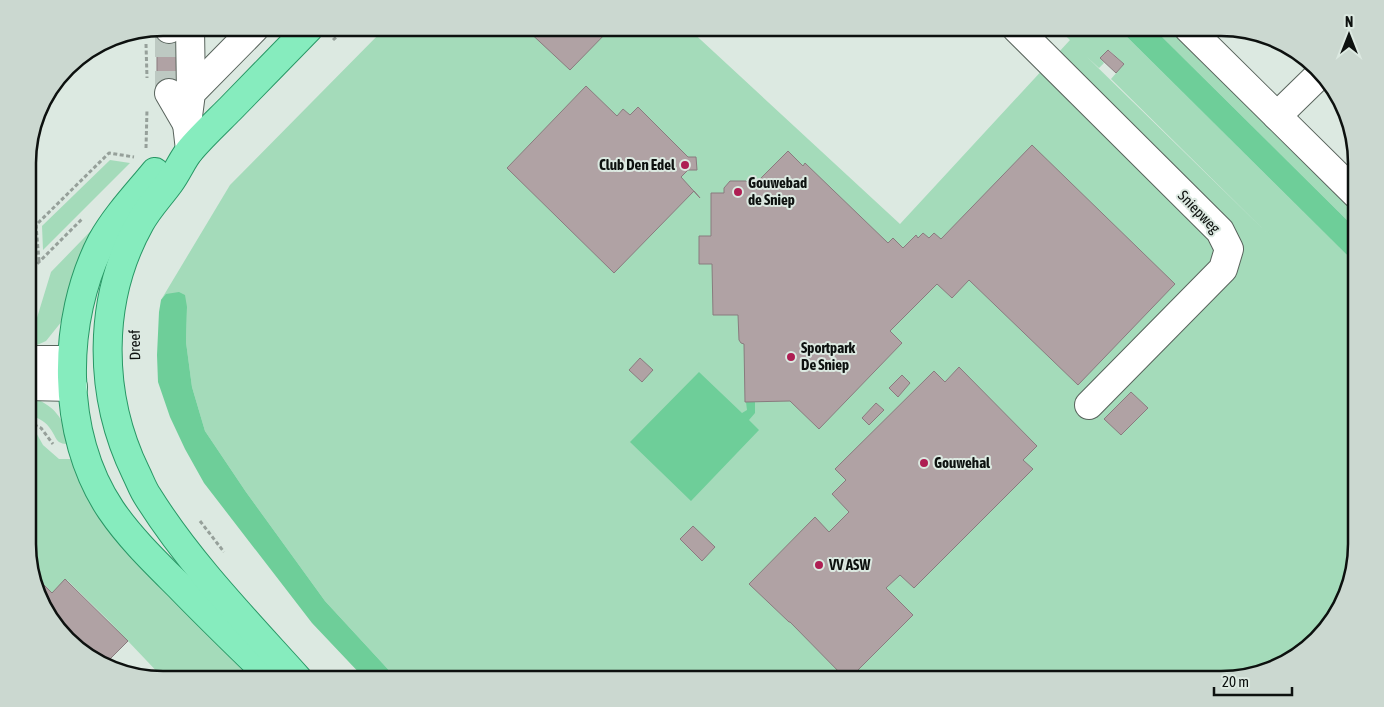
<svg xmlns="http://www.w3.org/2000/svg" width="1384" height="707" font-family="'Asap Condensed',sans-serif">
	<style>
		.green { fill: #a4dbba; fill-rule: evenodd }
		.water { fill: #6ece99 }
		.building { fill: #b0a2a4; stroke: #897b7e }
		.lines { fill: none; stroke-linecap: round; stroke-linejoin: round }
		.minor-tunnel { stroke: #bdc9c2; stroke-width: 28; stroke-dasharray: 28 14; stroke-linecap: butt }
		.minor-casing { stroke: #59645d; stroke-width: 30 }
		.major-casing { stroke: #289765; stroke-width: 30 }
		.path { stroke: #96a09a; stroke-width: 3; stroke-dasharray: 4 2.5; stroke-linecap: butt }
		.minor { stroke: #fff; stroke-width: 28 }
		.major { stroke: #86ecbe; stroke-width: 28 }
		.poi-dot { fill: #ae1e53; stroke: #dce9e1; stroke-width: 2 }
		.labels { text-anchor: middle; stroke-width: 4; stroke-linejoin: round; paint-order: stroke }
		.poi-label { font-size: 15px; font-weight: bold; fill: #0d110f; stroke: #dce9e1; text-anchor: start }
		.street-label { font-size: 15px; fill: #0d110f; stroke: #dce9e1 }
		.rim { fill: none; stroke: #0d110f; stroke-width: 2.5 }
	</style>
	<rect width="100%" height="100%" fill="#dce9e1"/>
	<g class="green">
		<path d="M385 28H688L900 224 1070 40 1057 28H1118L1356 264V544L1343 604 1296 657 1229 679H397L325 601 246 492 205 431 192 387 186 342 187 307 161 300 230 185ZM1109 50 1124 64 1111 79 1268 234 1087 57 1099 68 1104 63 1100 58Z"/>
		<path d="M1153 28H1172L1356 209V229Z"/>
		<path d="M110 160 130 163 43 250 42 226Z"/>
		<path d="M114 207 62 321 46 341 28 349V321H36L51 272Z"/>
		<path d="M28 396C56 405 62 418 72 444 54 445 58 438 49 427 44 420 36 417 28 415Z"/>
		<path d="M28 429H34L43 445 59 459H75L260 679H164L108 620 67 580 52 593 33 573 29 562Z"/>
	</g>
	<g class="water">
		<path d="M1118 28H1153L1356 229V264Z"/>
		<path d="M179 292 185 295 187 307 186 342 192 387 205 431 246 492 325 601 397 679H365L312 623 204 483 185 449 170 417 158 382 157 355 159 312 161 300 166 294Z"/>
		<path d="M699 372 742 413 747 410 746 402H755V413L749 420 759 430 691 501 630 442Z"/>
	</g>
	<g class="building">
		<path d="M525 28H611L570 70Z"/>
		<rect x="157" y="29" width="23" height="64"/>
		<path d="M1108 50 1124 64 1116 73 1100 58Z"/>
		<path d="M586 86 617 116 623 109 630 115 638 107 688 157H696L697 170H688L681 177 700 198 694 191 614 273 507 168Z"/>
		<path d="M1032 145 1175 284 1078 385 969 280 952 298 937 284 890 331 902 343 819 429 790 401 745 402 744 344 741 343 739 340 738 315H713L712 264H699V236H711V193H724V188L730 181H746L752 187 788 151 803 166 805 163 888 243 893 238 903 248 916 235 918 238 923 233 929 238 934 233 941 239Z"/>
		<path d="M640 358 653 370 642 382 629 370Z"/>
		<path d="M959 367 1037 446 1023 460 1033 469 914 588 900 575 886 588 913 615 849 679H846L790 622H789L749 584 815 517 829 532 849 512 832 494 846 480 835 469 934 371 945 382Z"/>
		<path d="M902 375 910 383 898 397 889 388Z"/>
		<path d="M1131 392 1148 408 1121 435 1104 419Z"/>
		<path d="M876 403 884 410 869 425 862 418Z"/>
		<path d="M693 526 715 547 702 561 680 539Z"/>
		<path d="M35 576 52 593 65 579 128 641 103 666 55 626Z"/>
	</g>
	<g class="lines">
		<path class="minor-tunnel" d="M169 29V93"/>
		<g class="minor-casing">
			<g id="minor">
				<path d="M190 28 191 93"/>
				<path d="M1016 28 1220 231 1229 249 1223 269 1089 405"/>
				<path d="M1188 28 1356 194"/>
				<path d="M169 29V28"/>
				<path d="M169 93 187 124"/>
				<path d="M1277 116 1320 74"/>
				<path d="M190 150 187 124 191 93 255 28"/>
				<path d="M28 360H72"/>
				<path d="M28 386 73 387"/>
			</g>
		</g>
		<g class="major-casing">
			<g id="major">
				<path d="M155 172C137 194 116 216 102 241 61 320 60 435 111 510 130 538 155 562 179 586 210 618 242 649 273 679"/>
				<path d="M298 679C246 621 190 564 148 497 143 490 140 481 136 473 98 395 97 300 140 223 148 208 160 196 170 182 178 171 183 158 191 149 203 135 217 122 230 109 256 82 283 55 309 28"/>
			</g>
		</g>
		<g class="path">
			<path d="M333 40 346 28"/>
			<path d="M146 44 147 78"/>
			<path d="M146 148 147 109"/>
			<path d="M39 261 36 225 109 153 134 157"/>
			<path d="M28 273 82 219"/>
			<path d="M28 422 41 428 53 444"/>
			<path d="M200 521 224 552"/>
		</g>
		<use href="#minor" class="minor"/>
		<use href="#major" class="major"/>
	</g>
	<g class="poi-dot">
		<circle cx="685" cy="165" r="5"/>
		<circle cx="738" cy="192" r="5"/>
		<circle cx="791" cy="357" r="5"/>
		<circle cx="924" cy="463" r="5"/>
		<circle cx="819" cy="565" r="5"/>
	</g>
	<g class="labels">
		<g class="poi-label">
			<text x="675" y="170" text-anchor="end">Club Den Edel</text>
			<text x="748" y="188">Gouwebad<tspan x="748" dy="17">de Sniep</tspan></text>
			<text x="801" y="353">Sportpark<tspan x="801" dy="17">De Sniep</tspan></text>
			<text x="934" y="468">Gouwehal</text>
			<text x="829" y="570">VV ASW</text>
		</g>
		<g class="street-label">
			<text transform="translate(1199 212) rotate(46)" y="5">Sniepweg</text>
			<text transform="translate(135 345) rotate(-91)" y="5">Dreef</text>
		</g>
	</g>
	<path d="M0 0H1384V707H0ZM163 36H1221A127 127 0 0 1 1348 163V544A127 127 0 0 1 1221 671H163A127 127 0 0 1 36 544V163A127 127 0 0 1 163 36Z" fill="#cbd8d0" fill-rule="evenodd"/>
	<path class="rim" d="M163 36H1221A127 127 0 0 1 1348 163V544A127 127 0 0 1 1221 671H163A127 127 0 0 1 36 544V163A127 127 0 0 1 163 36Z"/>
	<g transform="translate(1349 35)" stroke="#dce9e1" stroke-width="4" paint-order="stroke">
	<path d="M0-4L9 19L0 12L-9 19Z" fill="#0d110f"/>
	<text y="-8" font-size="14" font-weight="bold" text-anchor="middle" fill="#0d110f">N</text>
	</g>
	<path d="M1214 687v8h78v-8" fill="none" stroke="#0d110f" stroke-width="2.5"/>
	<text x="1222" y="687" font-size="15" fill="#0d110f" stroke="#dce9e1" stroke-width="4" paint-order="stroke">20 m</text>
</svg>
